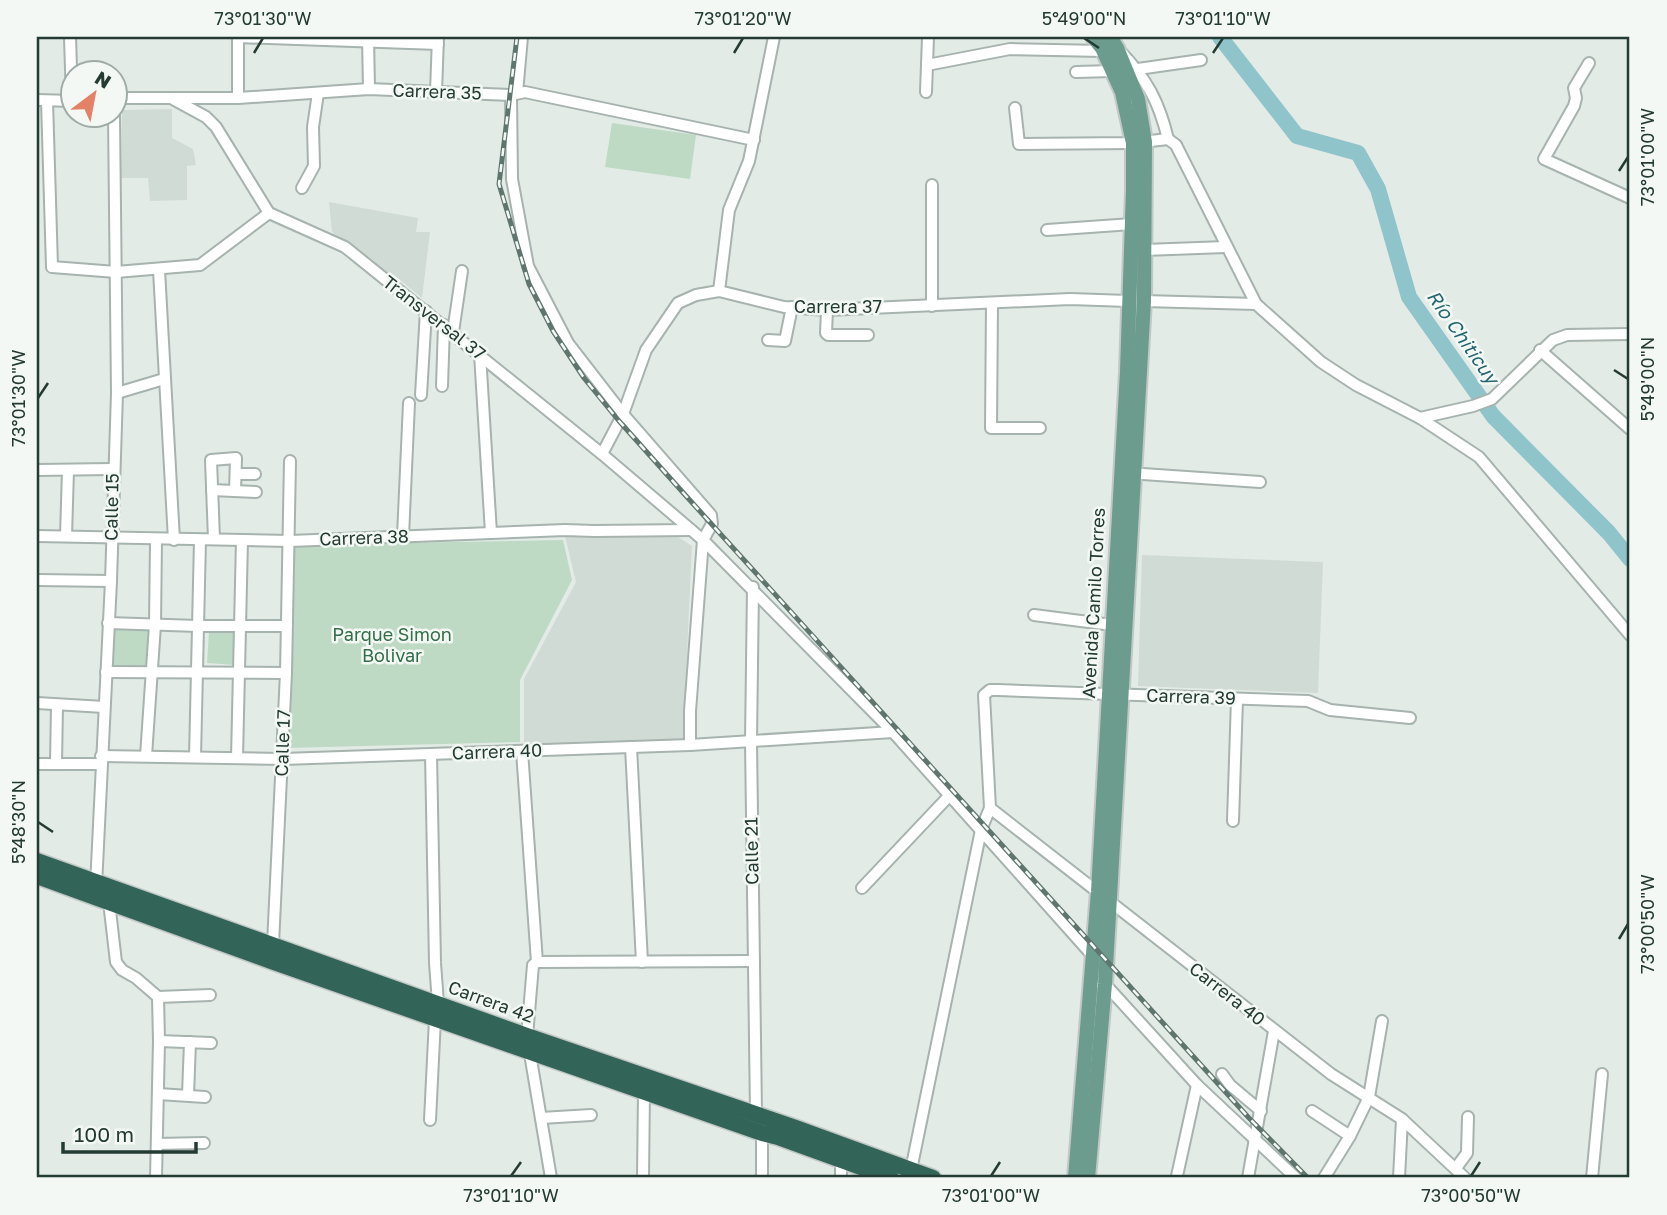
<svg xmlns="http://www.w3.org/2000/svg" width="1667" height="1215" font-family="'Golos Text',sans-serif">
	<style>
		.built { fill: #d1dbd6 }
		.green { fill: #bedac4 }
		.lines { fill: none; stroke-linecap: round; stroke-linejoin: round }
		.river { stroke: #90c4cb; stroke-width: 16 }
		.minor-casing { stroke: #a6b3ae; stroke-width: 14 }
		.major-casing { stroke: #c2c8c6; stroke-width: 18 }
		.highway-casing { stroke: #c2c8c6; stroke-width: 19 }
		.minor { stroke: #fff; stroke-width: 10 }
		.major { stroke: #6b9c8e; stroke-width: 14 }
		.highway { stroke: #336458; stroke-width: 16 }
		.rail-casing { stroke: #5f766f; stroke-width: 5 }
		.rail { stroke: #f3f8f5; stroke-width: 2.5; stroke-dasharray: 8; stroke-linecap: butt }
		.ticks { fill: none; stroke: #243b34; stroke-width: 2.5 }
		.labels { text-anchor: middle; stroke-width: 5; stroke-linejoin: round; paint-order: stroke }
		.street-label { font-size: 18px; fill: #243b34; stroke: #f3f8f5 }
		.park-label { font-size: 18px; fill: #326e47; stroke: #f3f8f5 }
		.water-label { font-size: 19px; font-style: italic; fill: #246771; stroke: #f3f8f5 }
		.neatline { fill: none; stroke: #243b34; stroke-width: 2.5 }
		.ticks-label { font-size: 18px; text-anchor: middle; fill: #243b34 }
	</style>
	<rect width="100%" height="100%" fill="#e3ebe7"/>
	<g class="built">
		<path d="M172 109V138L193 149 196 165 187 166V200L150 201 148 178H121L122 110Z"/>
		<path d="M329 202 418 218 416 232H430L422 298 399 279 396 281 332 232Z"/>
		<path d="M675 535 692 546 683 740 524 744V679L576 582 565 536Z"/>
		<path d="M1142 555 1323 562 1318 693 1138 686Z"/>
	</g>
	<g class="green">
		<path d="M612 123 696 135 690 179 605 167Z"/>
		<path d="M563 540 572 580 520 680V742L286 748 295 545Z"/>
		<path d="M113 629H151L150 668 112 666Z"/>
		<path d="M209 632 236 633 234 665 207 663Z"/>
	</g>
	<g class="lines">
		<path class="river" d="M1220 37 1297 136 1358 153 1378 189 1409 297 1493 416 1609 533 1630 559"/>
		<g class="minor-casing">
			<g id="minor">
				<path d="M70 37 72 101"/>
				<path d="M238 37 438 44"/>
				<path d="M368 37 369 89"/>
				<path d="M1120 51C1147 79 1159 102 1168 139"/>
				<path d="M1589 63 1574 88 1576 98 1574 106 1544 159 1630 198"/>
				<path d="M927 65 1010 49 1103 51"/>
				<path d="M1138 69 1201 60"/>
				<path d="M1076 72 1113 71"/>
				<path d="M436 92 438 37"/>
				<path d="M926 92 928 37"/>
				<path d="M517 93 522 37"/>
				<path d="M511 95 512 179 528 266 568 343 623 414 711 515 712 524 703 540 690 711V745"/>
				<path d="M116 98H238L369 89 511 95 525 92 754 140"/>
				<path d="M238 98V37"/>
				<path d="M173 99 206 117 216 127 269 213 345 247 602 454 703 540 893 732 1092 955"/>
				<path d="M37 100 74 101"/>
				<path d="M47 101 52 267 116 272 200 265 269 213"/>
				<path d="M1015 108 1019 144 1133 143 1168 139 1176 145 1256 304 1321 362 1356 385 1420 418 1479 457 1630 635"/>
				<path d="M932 185V306"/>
				<path d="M302 188 314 166 313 127 318 93"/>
				<path d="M1047 230 1132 224"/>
				<path d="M1144 250 1226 247"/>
				<path d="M159 270 174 540"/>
				<path d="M719 291 729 210 749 161 774 37"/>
				<path d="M1144 301 1256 304"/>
				<path d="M992 303 991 428H1040"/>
				<path d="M827 310 826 333 828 335H868"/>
				<path d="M453 332 462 271"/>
				<path d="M768 340 785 341 792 307"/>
				<path d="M1540 350 1630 429"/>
				<path d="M480 354 491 533"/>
				<path d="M442 386 444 325"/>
				<path d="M117 393 164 379"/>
				<path d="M421 395 426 311"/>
				<path d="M1420 418 1473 406 1492 399 1553 340 1567 335 1630 334"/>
				<path d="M602 454 623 414 646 350 678 303 696 295 719 291 784 307 827 310 1070 299 1128 301"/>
				<path d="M37 470 113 469"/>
				<path d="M1128 473 1260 482"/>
				<path d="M236 474H255"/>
				<path d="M212 490 256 492"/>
				<path d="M37 536 290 541 565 530 594 531 691 530"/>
				<path d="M66 536 68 470"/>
				<path d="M403 536 409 403"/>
				<path d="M214 539 211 460 236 458 235 491"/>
				<path d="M37 580 111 581"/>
				<path d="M753 587 751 741 756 1114"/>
				<path d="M1034 615 1112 625"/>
				<path d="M108 623 198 626H287"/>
				<path d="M106 672 286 673"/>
				<path d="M37 703 104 707"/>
				<path d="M631 747 642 962"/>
				<path d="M522 751 537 962"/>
				<path d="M431 754 435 963 438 1003"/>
				<path d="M101 756 283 759 690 745 893 732"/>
				<path d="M146 756 155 625 156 540"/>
				<path d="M195 757 200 540"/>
				<path d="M237 758 242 540"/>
				<path d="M37 764H101"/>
				<path d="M56 764 57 705"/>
				<path d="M990 808 1331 1074 1402 1119 1465 1178"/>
				<path d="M1233 821 1237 699"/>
				<path d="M96 886 111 581 117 393 114 116"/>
				<path d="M862 888 950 795"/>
				<path d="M109 902 116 962 122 970 136 978 158 997"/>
				<path d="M273 944 286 673 290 461"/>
				<path d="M1100 983 1105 984 1197 1085 1296 1178"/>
				<path d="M158 997 210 995"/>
				<path d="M159 1041 211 1043"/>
				<path d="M1222 1074 1230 1085 1261 1111"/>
				<path d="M158 1094 205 1097"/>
				<path d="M188 1095 190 1042"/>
				<path d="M1312 1111 1350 1136"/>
				<path d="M541 1118 591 1115"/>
				<path d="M430 1120 435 1019"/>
				<path d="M762 1133V1178"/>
				<path d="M157 1144 204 1143"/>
				<path d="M841 1159V1178"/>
				<path d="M1456 1168 1467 1153 1468 1117"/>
				<path d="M911 1170 981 830 990 808 984 695 990 690H998L1308 701 1330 710 1410 718"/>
				<path d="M1177 1176 1197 1085"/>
				<path d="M156 1178 159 1041 158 997"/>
				<path d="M551 1178 527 1036 533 965 537 962 754 961"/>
				<path d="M643 1178 644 1091"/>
				<path d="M1248 1178 1274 1031"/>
				<path d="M1324 1178 1350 1136 1369 1097 1382 1021"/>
				<path d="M1399 1178 1402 1119"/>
				<path d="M1592 1178 1602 1074"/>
			</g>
		</g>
		<g class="major-casing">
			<g id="major">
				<path d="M1075 1178 1098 892 1127 372 1133 190V143L1122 92 1102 48 1093 37"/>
				<path d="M1088 1178 1105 984 1144 301 1145 142 1138 99 1117 48 1110 37"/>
			</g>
		</g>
		<g class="highway-casing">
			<g id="highway">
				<path d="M37 861 527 1036 796 1128 933 1178"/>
				<path d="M37 876 271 961 762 1133 778 1137 891 1178"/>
			</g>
		</g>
		<use href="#minor" class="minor"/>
		<use href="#major" class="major"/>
		<use href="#highway" class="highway"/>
		<g class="rail-casing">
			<path id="rail" d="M517 37 499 184 529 284 553 331 584 378 619 421 687 497 1249 1118 1308 1178"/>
		</g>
		<use href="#rail" class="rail"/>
	</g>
	<path class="ticks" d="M1084 38 1099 48M254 53 263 38M734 53 743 38M1213 53 1223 38M1619 171 1628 157M1614 370 1628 379M38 398 48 383M38 822 53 832M1619 939 1628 924M511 1176 521 1162M991 1176 1000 1162M1471 1176 1480 1162"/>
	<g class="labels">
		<g class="street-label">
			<text transform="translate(437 92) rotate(2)" y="6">Carrera 35</text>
			<text x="838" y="313">Carrera 37</text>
			<text transform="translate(434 318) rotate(38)" y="6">Transversal 37</text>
			<text transform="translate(112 507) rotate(-89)" y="6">Calle 15</text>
			<text transform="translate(364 538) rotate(-2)" y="6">Carrera 38</text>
			<text transform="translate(1094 603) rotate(-87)" y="6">Avenida Camilo Torres</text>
			<text transform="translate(1191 697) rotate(2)" y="6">Carrera 39</text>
			<text transform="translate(283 743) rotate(-88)" y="6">Calle 17</text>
			<text transform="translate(497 752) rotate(-2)" y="6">Carrera 40</text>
			<text transform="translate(752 851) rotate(-91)" y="6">Calle 21</text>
			<text transform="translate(1227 994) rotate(38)" y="6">Carrera 40</text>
			<text transform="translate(491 1002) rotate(20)" y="6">Carrera 42</text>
		</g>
		<g class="park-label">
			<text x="392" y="641">Parque Simon<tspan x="392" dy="21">Bolivar</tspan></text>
		</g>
		<g class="water-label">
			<text transform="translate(1463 337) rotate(55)" y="7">Río Chiticuy</text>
		</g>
	</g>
	<rect width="1667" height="1215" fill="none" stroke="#f3f8f5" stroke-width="77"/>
	<g transform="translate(94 94) rotate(32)"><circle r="33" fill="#f3f8f5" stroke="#a0aca8" stroke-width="2"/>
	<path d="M0-5L12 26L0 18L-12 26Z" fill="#e48268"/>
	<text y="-10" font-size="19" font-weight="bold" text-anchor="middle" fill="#243b34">N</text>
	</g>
	<path d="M63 1142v10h133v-10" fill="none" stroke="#243b34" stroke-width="3.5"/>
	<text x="74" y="1142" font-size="21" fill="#243b34" stroke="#f3f8f5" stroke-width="5" paint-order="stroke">100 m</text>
	<rect x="38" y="38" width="1590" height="1138" class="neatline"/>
	<g class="ticks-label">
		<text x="263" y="25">73°01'30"W</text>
		<text x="743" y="25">73°01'20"W</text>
		<text x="1084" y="25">5°49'00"N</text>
		<text x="1223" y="25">73°01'10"W</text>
		<text transform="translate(1648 157) rotate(-90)" y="6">73°01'00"W</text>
		<text transform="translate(1648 379) rotate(-90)" y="6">5°49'00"N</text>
		<text transform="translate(19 398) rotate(-90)" y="6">73°01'30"W</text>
		<text transform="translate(19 822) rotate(-90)" y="6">5°48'30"N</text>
		<text transform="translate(1648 924) rotate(-90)" y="6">73°00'50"W</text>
		<text x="511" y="1202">73°01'10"W</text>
		<text x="991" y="1202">73°01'00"W</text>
		<text x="1471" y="1202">73°00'50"W</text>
	</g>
</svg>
